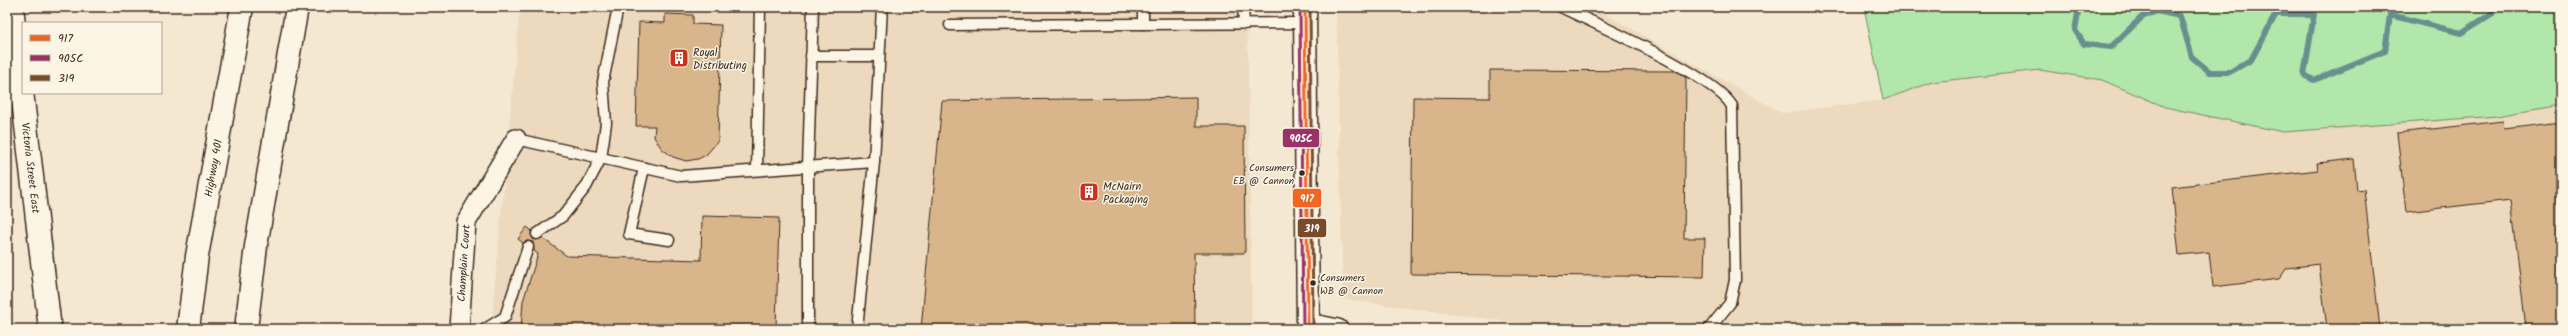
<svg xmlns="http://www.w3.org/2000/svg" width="2568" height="336" font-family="Kalam,sans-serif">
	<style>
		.built { fill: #edd9bd }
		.green { fill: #b1e7aa; stroke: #768864 }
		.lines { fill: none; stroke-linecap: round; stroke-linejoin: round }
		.stream { stroke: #66908e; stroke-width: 6 }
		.building { fill: #d9b58b; stroke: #3b2a1e }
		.service-casing { stroke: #3b2a1e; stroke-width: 13 }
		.minor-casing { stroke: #3b2a1e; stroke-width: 22 }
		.secondary-casing { stroke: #3b2a1e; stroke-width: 25 }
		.motorway-casing { stroke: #3b2a1e; stroke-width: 25 }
		.service { stroke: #fcf5e5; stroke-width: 10 }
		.minor { stroke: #fcf5e5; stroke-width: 19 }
		.secondary { stroke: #fcf5e5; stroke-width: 22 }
		.motorway { stroke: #fcf5e5; stroke-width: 22 }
		.bus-1-casing { stroke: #fcf5e5; stroke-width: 6 }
		.bus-2-casing { stroke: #fcf5e5; stroke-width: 6 }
		.bus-3-casing { stroke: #fcf5e5; stroke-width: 6 }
		.bus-1 { stroke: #f26522; stroke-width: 3 }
		.bus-2 { stroke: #936; stroke-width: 3 }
		.bus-3 { stroke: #7a4b2a; stroke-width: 3 }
		.bus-dot { fill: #3b2a1e; stroke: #fcf5e5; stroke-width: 1.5 }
		.labels { text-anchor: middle; stroke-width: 3; stroke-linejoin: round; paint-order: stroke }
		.bus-label { font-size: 10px; fill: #3b2a1e; stroke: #fcf5e5; text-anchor: end }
		.poi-label { font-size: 11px; fill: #3b2a1e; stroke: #fcf5e5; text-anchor: start }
		.street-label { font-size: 11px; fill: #3b2a1e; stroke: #fcf5e5 }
		.line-badge { stroke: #fcf5e5; stroke-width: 1.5 }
		.badge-label { font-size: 11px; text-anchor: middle; font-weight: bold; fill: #fff }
	</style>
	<rect width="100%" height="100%" fill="#f5e8d3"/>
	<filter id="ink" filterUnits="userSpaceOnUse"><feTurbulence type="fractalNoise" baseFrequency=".025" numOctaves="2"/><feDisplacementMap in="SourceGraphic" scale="8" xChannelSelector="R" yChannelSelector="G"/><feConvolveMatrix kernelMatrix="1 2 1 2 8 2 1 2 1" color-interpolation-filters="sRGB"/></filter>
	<g filter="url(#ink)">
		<g class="built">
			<path d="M520 7H1247L1252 329H491Z"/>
			<path d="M1336 7H1592L1782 113 1883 100 1932 82 2040 70 2102 80 2165 107 2497 116 2561 105V329H1560L1343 299Z"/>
		</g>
		<path class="green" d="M1864 7H2561V105L2497 116 2283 132 2165 107 2102 80 2040 70 1932 82 1883 100Z"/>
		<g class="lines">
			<path class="stream" d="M2079 7 2075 30 2084 44 2111 47 2142 17 2157 11 2180 16 2192 57 2210 72H2230L2251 60 2276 14H2314L2304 75 2314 80 2385 51 2390 15 2461 33 2493 13 2492 7"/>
		</g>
		<g class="building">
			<path d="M665 14 693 15V24L721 25 718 141 706 155 698 159 686 161 673 157 662 149 654 137 655 126H636L639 22 665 23Z"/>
			<path d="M1490 70 1676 71 1686 78 1684 238H1705L1704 277 1411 274 1413 97 1490 98Z"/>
			<path d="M1196 97V126H1244L1245 253H1194L1195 329H921L942 101Z"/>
			<path d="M2503 121 2504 129 2561 122V325L2526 329 2511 200 2406 212 2397 133Z"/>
			<path d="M2354 159 2357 190 2364 189 2380 329H2327L2319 264 2287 268 2279 279 2213 287 2209 252 2179 255 2172 187 2318 170 2317 163Z"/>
			<path d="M702 216 779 218 776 329H521L523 301 538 254 534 251 533 242 527 241 523 243 518 239 527 227 532 231 531 235 534 240 542 238 567 256 701 260Z"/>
		</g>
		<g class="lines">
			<g class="service-casing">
				<g id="service">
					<path d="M1143 7V24"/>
					<path d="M1243 7 1244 24"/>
					<path d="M1561 7C1596 24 1716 77 1732 106L1735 280 1730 303 1709 329"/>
					<path d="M950 25 1305 23"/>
					<path d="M811 56H879"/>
					<path d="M516 139 681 176 874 162 857 329"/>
					<path d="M874 162 882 7"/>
					<path d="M644 168 629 234 669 240"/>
					<path d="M757 170 760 7"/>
					<path d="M537 234 563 216 586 187 601 158 606 123 603 82 618 7"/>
					<path d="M485 329 505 317 528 247"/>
					<path d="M808 329V167L813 7"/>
				</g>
			</g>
			<g class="minor-casing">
				<g id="minor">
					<path d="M1308 323 1338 329"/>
					<path id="s1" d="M459 329 466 222 516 139"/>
				</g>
			</g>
			<g class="secondary-casing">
				<g id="secondary">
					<path id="s2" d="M12 7 50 329"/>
					<path d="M1305 7 1308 329"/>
				</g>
			</g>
			<g class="motorway-casing">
				<g id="motorway">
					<path id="s3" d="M188 329 197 256 242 7"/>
					<path d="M246 329 256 246 297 7"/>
				</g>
			</g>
			<use href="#service" class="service"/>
			<use href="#minor" class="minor"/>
			<use href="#secondary" class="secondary"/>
			<use href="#motorway" class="motorway"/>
			<g class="bus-1-casing">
				<path id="bus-1" d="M1305 7 1308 329"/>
			</g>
			<g class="bus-2-casing">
				<path id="bus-2" d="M1300 7 1303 329"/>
			</g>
			<g class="bus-3-casing">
				<path id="bus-3" d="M1310 7 1313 329"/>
			</g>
			<use href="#bus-1" class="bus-1"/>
			<use href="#bus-2" class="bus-2"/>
			<use href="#bus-3" class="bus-3"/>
		</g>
	</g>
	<defs>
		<g id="building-square" transform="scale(1)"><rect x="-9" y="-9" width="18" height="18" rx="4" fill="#c8321e" stroke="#fcf5e5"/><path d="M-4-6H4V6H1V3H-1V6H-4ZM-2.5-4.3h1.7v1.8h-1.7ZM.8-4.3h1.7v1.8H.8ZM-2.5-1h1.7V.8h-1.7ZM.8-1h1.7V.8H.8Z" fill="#fff"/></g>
	</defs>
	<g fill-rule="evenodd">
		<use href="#building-square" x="679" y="58"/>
		<use href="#building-square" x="1089" y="192"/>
	</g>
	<g class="bus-dot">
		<circle cx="1302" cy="173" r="3.5"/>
		<circle cx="1313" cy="283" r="3.5"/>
	</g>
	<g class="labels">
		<g class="bus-label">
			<text x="1294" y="171">Consumers<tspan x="1294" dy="13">EB @ Cannon</tspan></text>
			<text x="1320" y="281" text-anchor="start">Consumers<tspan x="1320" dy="13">WB @ Cannon</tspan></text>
		</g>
		<g class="poi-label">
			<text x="693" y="56">Royal<tspan x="693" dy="13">Distributing</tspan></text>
			<text x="1103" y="190">McNairn<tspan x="1103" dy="13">Packaging</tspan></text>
		</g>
		<g class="street-label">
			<text dy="4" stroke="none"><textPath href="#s2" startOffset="162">Victoria Street East</textPath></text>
			<text dy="4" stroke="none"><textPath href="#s3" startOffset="163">Highway 401</textPath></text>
			<text dy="4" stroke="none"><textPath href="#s1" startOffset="66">Champlain Court</textPath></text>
		</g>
	</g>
	<g class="line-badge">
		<rect x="1282" y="128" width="38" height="20" rx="4" fill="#936"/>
		<rect x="1292" y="188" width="30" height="20" rx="4" fill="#f26522"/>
		<rect x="1297" y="218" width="30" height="20" rx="4" fill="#7a4b2a"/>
	</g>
	<g class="badge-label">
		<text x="1301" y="142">905C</text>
		<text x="1307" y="202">917</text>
		<text x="1312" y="232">319</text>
	</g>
	<rect width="2568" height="336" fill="none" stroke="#fcf5e5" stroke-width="24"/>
	<rect x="12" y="12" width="2544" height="312" fill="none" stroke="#3b2a1e" stroke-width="1.5" filter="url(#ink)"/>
	<rect x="22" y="22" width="140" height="72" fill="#fcf5e5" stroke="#afa495"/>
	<rect x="30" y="35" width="20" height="6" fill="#f26522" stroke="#afa495"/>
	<text x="58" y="42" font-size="12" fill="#3b2a1e">917</text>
	<rect x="30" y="55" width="20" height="6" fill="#993366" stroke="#afa495"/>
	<text x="58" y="62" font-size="12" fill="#3b2a1e">905C</text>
	<rect x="30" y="75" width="20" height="6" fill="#7a4b2a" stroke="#afa495"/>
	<text x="58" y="82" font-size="12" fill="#3b2a1e">319</text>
</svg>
